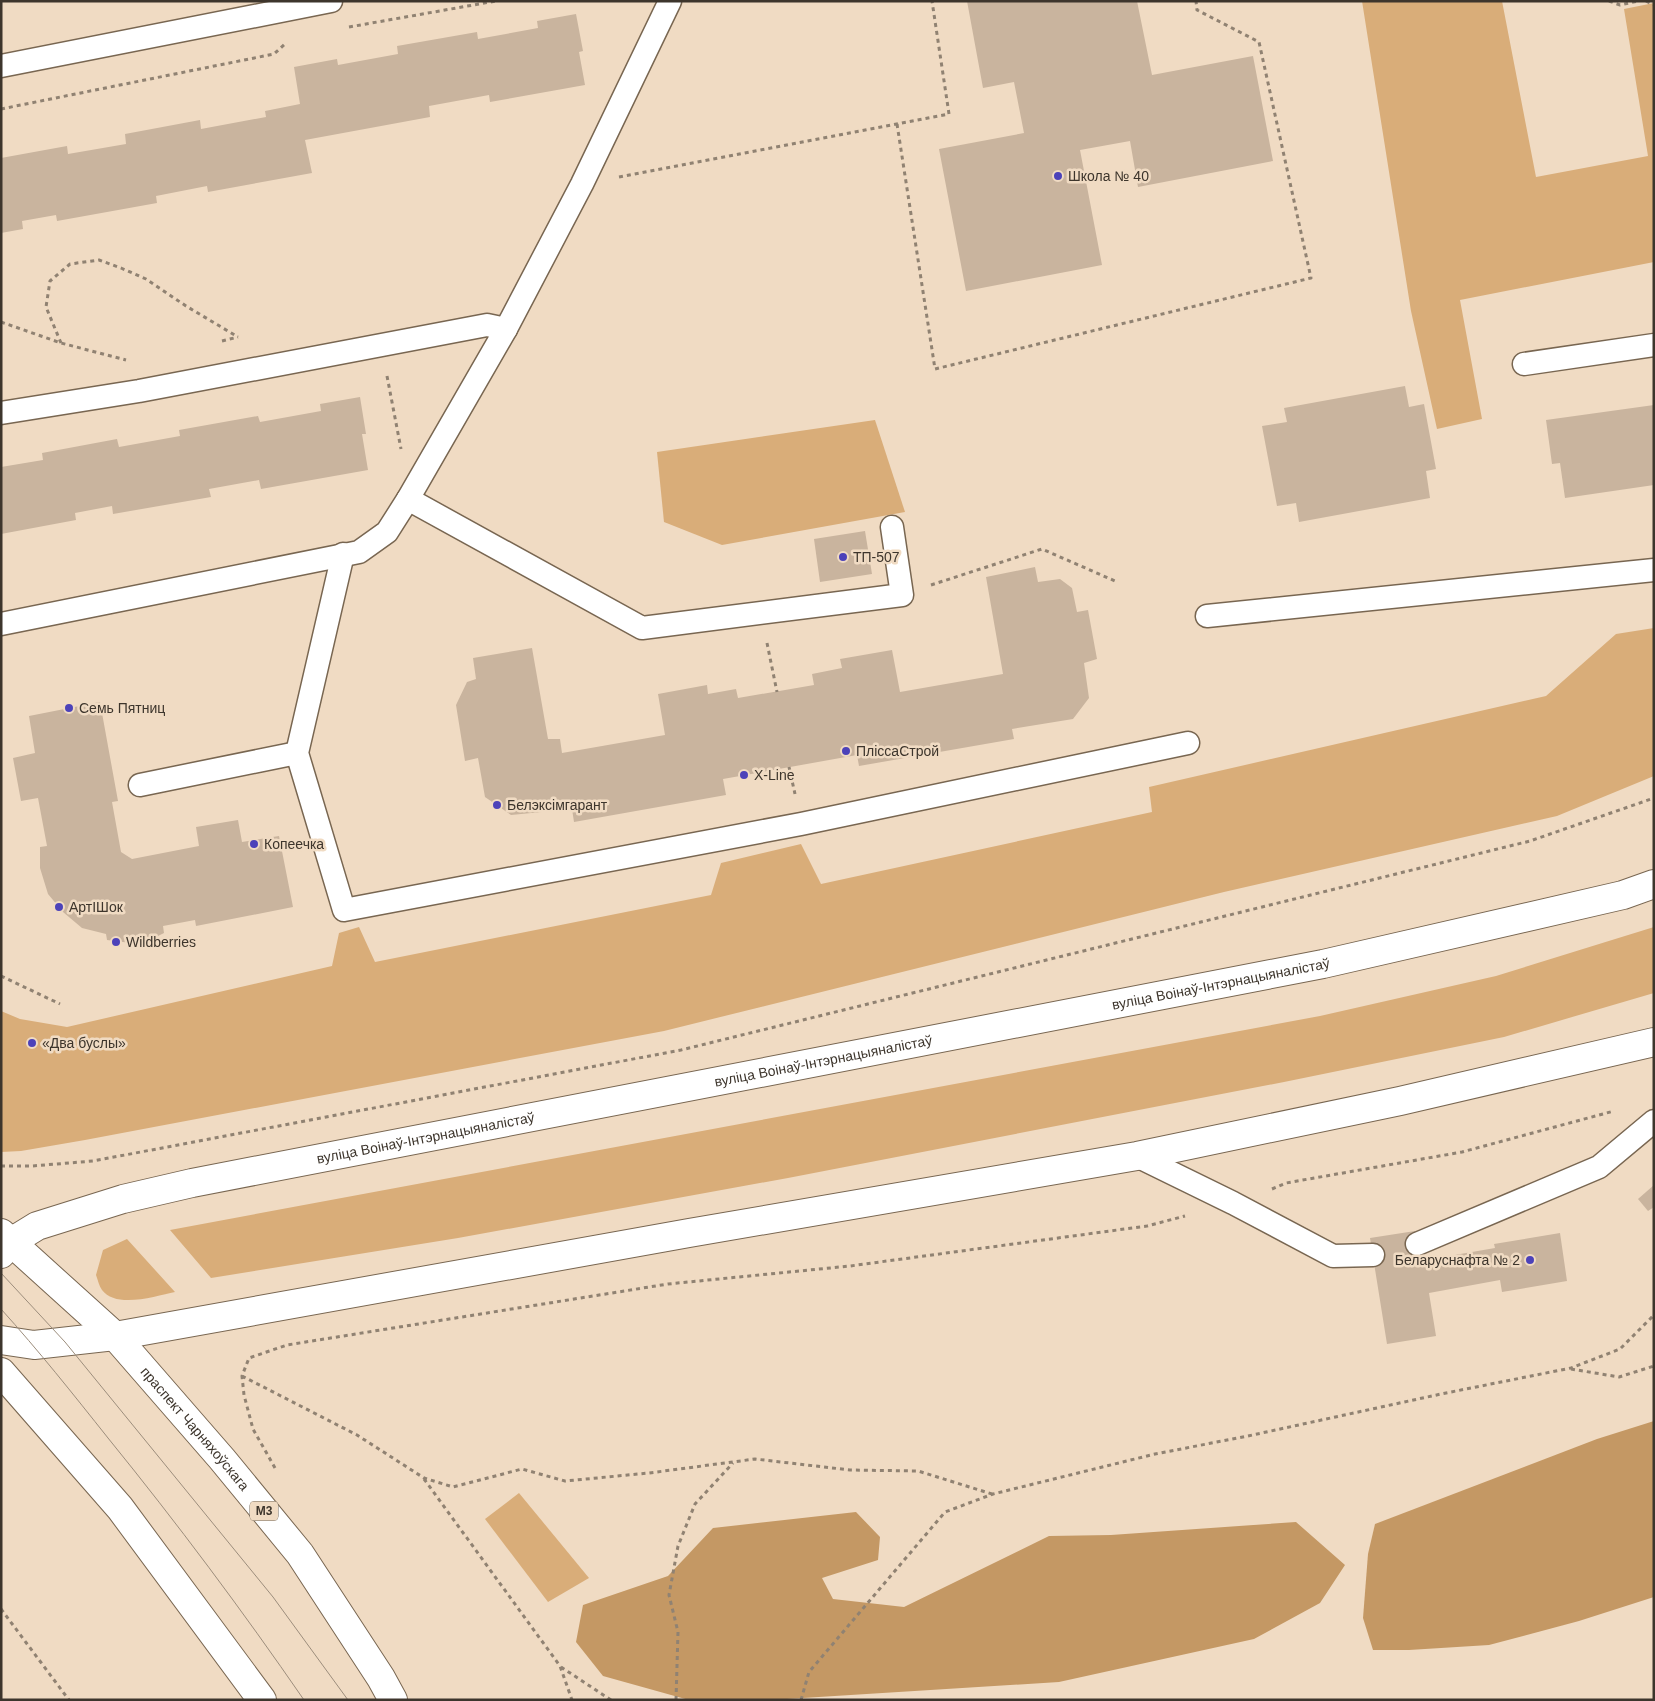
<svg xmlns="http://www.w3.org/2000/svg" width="1655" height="1701" font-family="Arial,sans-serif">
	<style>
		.green { fill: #d9ad79 }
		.forest { fill: #c49864 }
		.building { fill: #c9b49e }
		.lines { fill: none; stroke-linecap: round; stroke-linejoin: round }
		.service-casing { stroke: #786651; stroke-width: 25 }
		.primary-casing { stroke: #786651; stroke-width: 30 }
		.path { stroke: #908272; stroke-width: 3; stroke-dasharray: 4 4; stroke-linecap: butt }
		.service { stroke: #fff; stroke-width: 22 }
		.primary { stroke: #fff; stroke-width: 28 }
		.tram { stroke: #9c8d7c; stroke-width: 1 }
		.poi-dot { fill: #4c42b9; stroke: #f0dbc3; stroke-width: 2 }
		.labels { text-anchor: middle; stroke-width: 5; stroke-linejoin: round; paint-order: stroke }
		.shield { fill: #f0dbc3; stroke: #736759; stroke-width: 1 }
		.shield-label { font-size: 12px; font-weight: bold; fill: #3d352c }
		.poi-label { font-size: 14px; fill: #3d352c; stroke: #f0dbc3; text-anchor: start }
		.street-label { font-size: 14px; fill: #3d352c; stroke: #f0dbc3 }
	</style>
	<rect width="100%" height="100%" fill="#f0dbc3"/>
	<g class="green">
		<path d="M1362 1H1502L1536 177 1648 156 1624 9 1654 3V262L1460 300 1482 419 1437 429 1411 311Z"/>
		<path d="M875 420 905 512 722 545 664 522 657 452Z"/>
		<path d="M1654 628V776L1557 816 1224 892 664 1031 85 1140 21 1151 1 1152V1011L20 1019 67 1027 332 966 339 933 359 927 375 962 711 895 721 863 801 844 821 884 1152 812 1149 787 1546 696 1616 634Z"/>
		<path d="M1654 927V993L1504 1037 1284 1082 788 1178 458 1238 211 1278 170 1230 1320 1016 1496 976Z"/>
		<path d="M127 1239 175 1292C156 1296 116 1309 102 1290 99 1286 98 1280 96 1275L103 1250Z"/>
		<path d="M519 1493 589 1578 548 1602 485 1519Z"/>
	</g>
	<g class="forest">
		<path d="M1654 1421V1597L1579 1621 1489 1645 1409 1650H1373L1363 1618 1368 1554 1375 1524 1597 1439Z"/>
		<path d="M856 1512 880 1537 878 1560 822 1578 833 1599 904 1607 1049 1536 1111 1535 1296 1522 1345 1565 1320 1603 1254 1639 1059 1682 771 1700H689L603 1676 576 1642 583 1605 668 1576 713 1528Z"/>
	</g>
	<g class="building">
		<path d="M967 1H1137L1152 75 1253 56 1273 161 1138 187 1130 141 1080 150 1102 265 966 291 939 149 1024 133 1014 82 983 88Z"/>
		<path d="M576 14 583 51 579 52 585 85 490 102 489 95 429 106 430 117 305 140 312 173 208 192 207 186 156 196 157 203 57 221 56 215 22 221 23 229 1 233V158L67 146 68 154 126 144 125 134 200 120 201 129 266 117 265 111 300 104 294 67 337 59 338 65 398 54 397 46 477 32 478 39 538 28 537 21Z"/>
		<path d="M1405 386 1409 407 1424 404 1436 469 1426 471 1430 498 1299 522 1296 503 1277 506 1262 426 1287 422 1284 408Z"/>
		<path d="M360 397 366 434H362L368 470 261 489 259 480 209 489 211 497 113 514 112 506 75 513 76 520 1 534V467L43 460 42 453 117 439 119 447 180 436 179 430 258 416 260 422 321 411 320 404Z"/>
		<path d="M1654 405V485L1565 498 1560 463 1552 464 1546 420Z"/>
		<path d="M865 531 872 574 820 582 814 539Z"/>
		<path d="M1035 567 1038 582 1060 579 1072 588 1077 612 1088 610 1097 659 1084 663 1089 698 1073 719 1012 729 1014 739 859 766 857 755 723 779 726 795 574 822 572 809 511 815 485 797 478 758 465 761 456 705 467 682 476 679 473 658 532 648 548 739H560L562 753 665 735 658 694 707 685 708 694 736 689 738 698 814 685 812 674 842 668 840 659 892 650 900 692 1003 674 986 577Z"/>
		<path d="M100 702 118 801 112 802 121 852 132 859 199 846 196 827 238 820 242 842 279 836 293 907 196 926 195 920 163 926 164 933 154 938 131 943 107 940 106 934 82 928 63 912 48 894 40 868V847L47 846 38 798 21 801 13 758 35 753 29 716Z"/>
		<path d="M1654 1185V1207L1648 1211 1638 1199Z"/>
		<path d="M1415 1231 1420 1261 1495 1248 1494 1244 1560 1233 1567 1281 1502 1292 1500 1280 1429 1293 1436 1336 1387 1344 1370 1238Z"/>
	</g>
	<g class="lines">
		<g class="service-casing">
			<g id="service">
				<path d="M1 66 331 1"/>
				<path d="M1524 364 1654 345"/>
				<path d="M1 413 139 391 487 325 506 329"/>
				<path d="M408 499 642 628 902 595 892 527"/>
				<path d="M343 554 297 753 344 910 801 824 1188 743"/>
				<path d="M1207 616 1654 570"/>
				<path d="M1 624 359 552 387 532 408 499 506 329 582 184 670 1"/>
				<path d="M140 785 297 753"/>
				<path d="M1137 1156 1233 1203 1333 1256 1373 1255"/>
				<path d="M1417 1244 1599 1167 1654 1121"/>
			</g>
		</g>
		<g class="primary-casing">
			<g id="primary">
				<path id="s1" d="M1 1233 115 1336 222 1459 300 1554 381 1678 393 1700"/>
				<path id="s2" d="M1 1254 11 1242 37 1226 123 1199 192 1183 1323 964 1623 895 1654 884"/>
				<path d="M1 1340 34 1345 115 1336 689 1233 1137 1156 1400 1101 1654 1042"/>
				<path d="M1 1372 120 1508 262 1700"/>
			</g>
		</g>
		<g class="path">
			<path d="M1609 1 1620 5 1638 1"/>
			<path d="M1646 1 1654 5"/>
			<path d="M349 27 496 1"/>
			<path d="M1 109 274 54 286 43"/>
			<path d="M897 124 935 369 1311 278 1259 42 1197 10 1196 1"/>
			<path d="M619 177 949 114 932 1"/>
			<path d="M1 322 61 343 126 360"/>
			<path d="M222 341 238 337"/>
			<path d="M61 343 46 307 50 281 70 264 99 260 121 268 146 279 186 306 238 337"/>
			<path d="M387 376 401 449"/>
			<path d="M931 585 1042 549 1115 581"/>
			<path d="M767 643 777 692"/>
			<path d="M789 767 795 794"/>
			<path d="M1 976 60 1004"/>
			<path d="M1 1166H32L93 1161 681 1050 1530 841 1654 798"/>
			<path d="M1272 1189 1286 1183 1462 1152 1614 1111"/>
			<path d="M1571 1369 1619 1377 1654 1366"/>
			<path d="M242 1376 357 1435 424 1478 453 1487 522 1469 565 1481 649 1473 755 1459 850 1470 918 1471 992 1494"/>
			<path d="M275 1468 253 1429 244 1395 242 1376 249 1358 287 1345 668 1284 850 1266 1147 1226 1185 1216"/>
			<path d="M424 1479 560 1666 572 1700"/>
			<path d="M1 1609 69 1700"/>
			<path d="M561 1667 611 1700"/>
			<path d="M676 1700 678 1632 669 1595 678 1546 695 1504 733 1463"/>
			<path d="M801 1700 809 1672 945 1512 993 1494 1155 1454 1248 1436 1441 1394 1571 1368 1620 1349 1654 1315"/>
		</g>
		<use href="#service" class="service"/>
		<use href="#primary" class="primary"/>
		<g class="tram">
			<path d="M1 1273 65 1342 273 1597 348 1700"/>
			<path d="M1 1309C39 1351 73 1394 108 1438 177 1523 242 1610 304 1700"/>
		</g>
	</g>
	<g class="poi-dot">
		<circle cx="1058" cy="176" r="5"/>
		<circle cx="843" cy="557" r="5"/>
		<circle cx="69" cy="708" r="5"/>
		<circle cx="846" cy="751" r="5"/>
		<circle cx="744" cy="775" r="5"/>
		<circle cx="497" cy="805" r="5"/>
		<circle cx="254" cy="844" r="5"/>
		<circle cx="59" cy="907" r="5"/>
		<circle cx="116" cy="942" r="5"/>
		<circle cx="32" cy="1043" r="5"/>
		<circle cx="1530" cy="1260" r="5"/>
	</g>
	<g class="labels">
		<rect class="shield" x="250" y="1501.5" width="28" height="19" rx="4"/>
		<g class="shield-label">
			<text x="264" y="1515">М3</text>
		</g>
		<g class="poi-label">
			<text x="1068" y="181">Школа № 40</text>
			<text x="853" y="562">ТП-507</text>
			<text x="79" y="713">Семь Пятниц</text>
			<text x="856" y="756">ПліссаСтрой</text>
			<text x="754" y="780">X-Line</text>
			<text x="507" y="810">Белэксімгарант</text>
			<text x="264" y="849">Копеечка</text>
			<text x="69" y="912">АртIШок</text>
			<text x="126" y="947">Wildberries</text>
			<text x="42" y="1048">«Два буслы»</text>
			<text x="1520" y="1265" text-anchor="end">Беларуснафта № 2</text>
		</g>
		<g class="street-label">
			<text dy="5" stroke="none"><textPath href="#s2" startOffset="1255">вуліца Воінаў-Інтэрнацыяналістаў</textPath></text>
			<text dy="5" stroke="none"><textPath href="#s2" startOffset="850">вуліца Воінаў-Інтэрнацыяналістаў</textPath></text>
			<text dy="5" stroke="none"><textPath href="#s2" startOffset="445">вуліца Воінаў-Інтэрнацыяналістаў</textPath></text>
			<text dy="5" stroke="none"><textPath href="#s1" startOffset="276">праспект Чарняхоўскага</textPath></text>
		</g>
	</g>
	<rect width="1655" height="1701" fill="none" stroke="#3d352c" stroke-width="5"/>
</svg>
